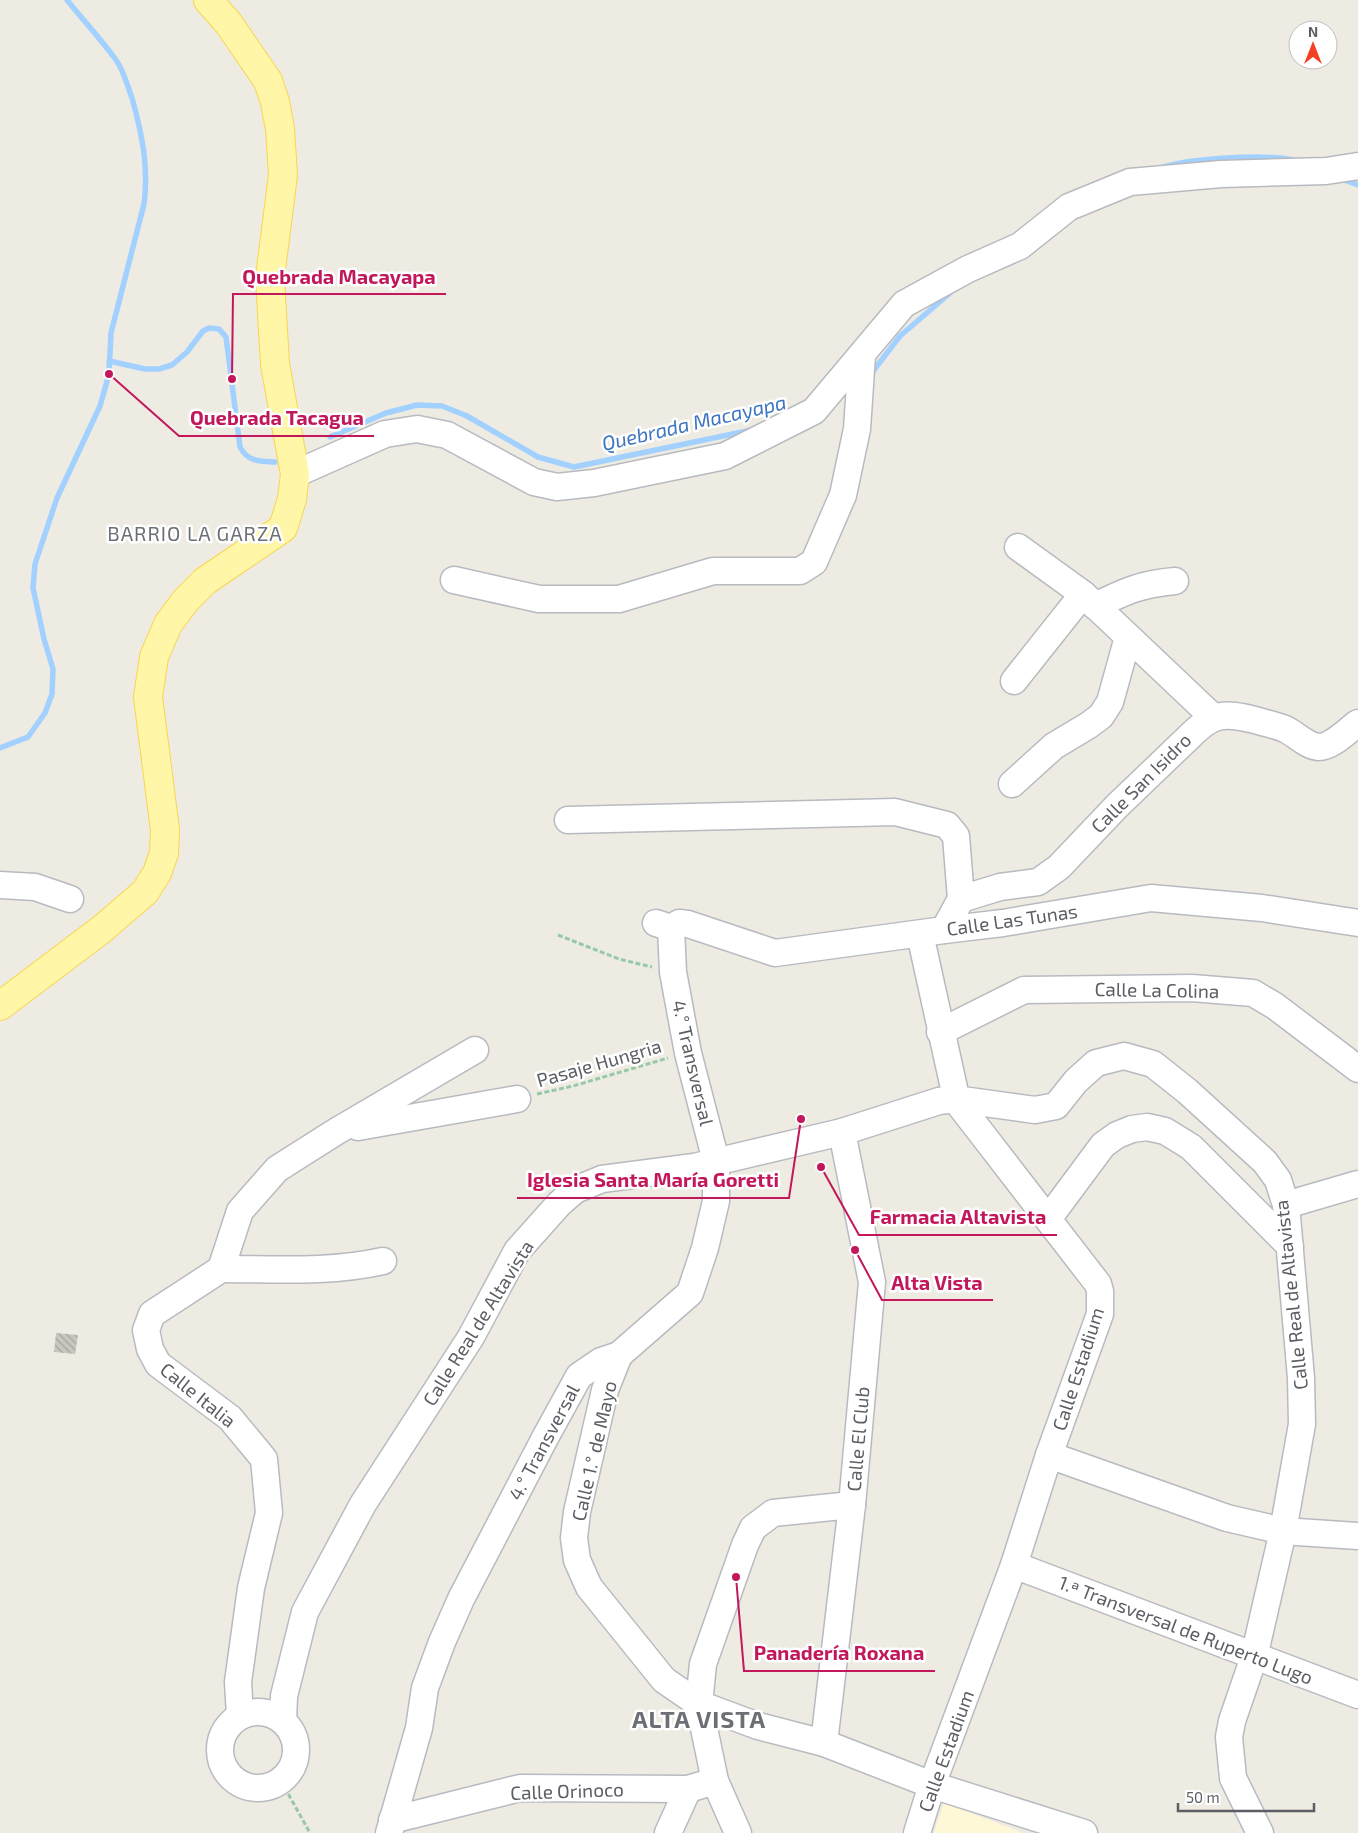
<svg xmlns="http://www.w3.org/2000/svg" width="1358" height="1833" font-family="'Exo 2',sans-serif">
	<style>
		.commercial { fill: #fff8d7 }
		.lines { fill: none; stroke-linecap: round; stroke-linejoin: round }
		.stream { stroke: #a2d0ff; stroke-width: 5.5 }
		.building { fill: url(#building-back-hatch) }
		.minor-casing { stroke: #b8bac0; stroke-width: 29 }
		.major-casing { stroke: #f9d550; stroke-width: 30 }
		.path { stroke: #95c9a7; stroke-width: 3; stroke-dasharray: 5 2.5; stroke-linecap: butt }
		.minor { stroke: #fff; stroke-width: 26 }
		.major { stroke: #fff6a7; stroke-width: 28 }
		.labels { text-anchor: middle; stroke-width: 5; stroke-linejoin: round; paint-order: stroke }
		.street-label { font-size: 19px; fill: #5b5e64; stroke: #fff }
		.water-label { font-size: 20px; font-style: italic; fill: #3b74c1; stroke: #fff }
		.neighbourhood-label { font-size: 20px; letter-spacing: 1px; fill: #6c7076; stroke: #fff }
		.district-label { font-size: 24px; font-weight: bold; letter-spacing: 1px; fill: #6c7076; stroke: #fff }
		.leader { fill: none; stroke: #c2185b; stroke-width: 2 }
		.callout-dot { fill: #c2185b; stroke: #fff; stroke-width: 2 }
		.callout-label { font-size: 20px; text-anchor: middle; font-weight: bold; fill: #c2185b; stroke: #fff; stroke-width: 5; stroke-linejoin: round; paint-order: stroke }
	</style>
	<defs>
		<pattern id="building-back-hatch" width="6" height="6" patternUnits="userSpaceOnUse" patternTransform="scale(1.25)"><rect width="6" height="6" fill="#c9c6bf"/><path d="M-1 5l2 2M0 0l6 6M5-1l2 2" fill="none" stroke="#a6a49f"/></pattern>
	</defs>
	<rect width="100%" height="100%" fill="#eeece2"/>
	<path class="commercial" d="M944 1803 1023 1833H934Z"/>
	<g class="lines">
		<g class="stream">
			<path d="M1161 168C1188 158 1266 154 1293 160"/>
			<path d="M1339 178 1358 185"/>
			<path d="M109 361 145 369H159L172 365 187 352 203 331 209 328 219 329 226 337 240 447C248 462 259 461 275 462"/>
			<path d="M870 375 900 336 950 293"/>
			<path d="M330 437 386 413 417 405 442 406 467 416 538 457 574 467 752 430"/>
			<path d="M0 748 28 737 45 713 52 694 53 669 44 639 33 588 35 564 57 498 100 406 109 374 111 333 144 204C149 167 142 134 132 98 127 85 124 71 116 60 101 39 83 20 67 0"/>
		</g>
	</g>
	<path class="building" d="M56 1333 78 1335 75 1354 54 1352Z"/>
	<g class="lines">
		<g class="minor-casing">
			<g id="minor">
				<path d="M295 474 385 434 417 429 447 435 534 482 557 487 594 483 725 456 814 411 904 304 968 269 1020 246 1069 207 1130 182 1221 174 1326 171 1358 166"/>
				<path d="M1018 547 1083 594 1214 718"/>
				<path d="M454 580 539 599H619L713 571H800L814 562 843 495 857 429 862 355"/>
				<path d="M1095 606C1126 591 1141 584 1175 581"/>
				<path d="M1014 681 1083 594"/>
				<path d="M1012 784 1054 746 1089 725 1101 716 1110 702 1128 637"/>
				<path d="M568 820 895 812 947 825 956 836 961 899"/>
				<path d="M0 885 35 887 70 899"/>
				<path d="M671 928 679 923 688 924 775 953 944 930 1003 923 1151 898 1262 908 1358 923"/>
				<path d="M944 930 961 899 1000 887 1038 882 1059 867 1117 806 1189 737C1213 713 1223 712 1255 720 1264 723 1276 725 1285 729 1296 734 1306 746 1319 747 1332 747 1348 730 1358 723"/>
				<path d="M940 1032 1024 990 1192 988 1253 993 1275 1006 1358 1069"/>
				<path d="M358 1127 517 1099"/>
				<path d="M1286 1205 1358 1184"/>
				<path d="M1048 1219 1103 1145 1117 1135 1132 1129 1147 1127 1165 1131 1191 1147 1290 1246"/>
				<path d="M221 1269C276 1269 329 1273 383 1261"/>
				<path d="M619 1355 605 1390 577 1512 574 1538 577 1560 589 1587 664 1680 699 1704 758 1726 824 1743 932 1785 1084 1833"/>
				<path d="M1049 1455 1227 1518 1283 1531 1358 1536"/>
				<path d="M1014 1565 1358 1695"/>
				<circle cx="258" cy="1750" r="38"/>
				<path d="M240 1716 238 1682 251 1588 269 1513 264 1459 230 1418 158 1364 150 1349 146 1330 152 1314 221 1269 240 1211 277 1169 337 1131 475 1050"/>
				<path d="M283 1721 284 1696 305 1612 363 1504 471 1337 517 1251 559 1204 575 1190 602 1179 694 1167 842 1132 939 1101 955 1099 1035 1110 1056 1106 1076 1081 1096 1063 1124 1056 1153 1064 1187 1091 1265 1162 1278 1180 1286 1205 1301 1378 1302 1424 1283 1531 1254 1657 1232 1721 1229 1737 1233 1778 1260 1833"/>
				<path d="M824 1743 852 1505 872 1282 842 1132"/>
				<path d="M392 1820 520 1788 688 1789 715 1781"/>
				<path d="M389 1833 419 1728 425 1688 442 1642 461 1599 546 1436 579 1376 601 1361 619 1355 690 1293 705 1248 716 1201V1161L688 1053 673 972 671 928 656 923"/>
				<path d="M668 1833 688 1789"/>
				<path d="M738 1833 715 1781 699 1704 703 1664 745 1545 753 1528 773 1513 852 1505"/>
				<path d="M917 1833 932 1785 1014 1565 1049 1455 1100 1314V1291L1098 1284 955 1099 954 1088 920 934"/>
			</g>
		</g>
		<g class="major-casing">
			<path id="major" d="M0 1006 102 929 145 892 157 873 164 853 165 830 148 697 154 657 168 624 186 600 205 581 283 528 292 499 295 474 275 364 271 296 270 277 283 175 280 129 275 102 268 81 229 24 208 0"/>
		</g>
		<g class="path">
			<path d="M558 935 619 959 652 967"/>
			<path d="M537 1094 573 1086 668 1058"/>
			<path d="M281 1781 310 1833"/>
		</g>
		<use href="#minor" class="minor"/>
		<use href="#major" class="major"/>
	</g>
	<g class="labels">
		<g class="street-label">
			<text transform="translate(1141 783) rotate(-45)" y="7">Calle San Isidro</text>
			<text transform="translate(1012 920) rotate(-8)" y="7">Calle Las Tunas</text>
			<text transform="translate(1157 990) rotate(1)" y="7">Calle La Colina</text>
			<text transform="translate(599 1063) rotate(-16)" y="7">Pasaje Hungria</text>
			<text transform="translate(693 1063) rotate(77)" y="7">4.° Transversal</text>
			<text transform="translate(1291 1295) rotate(-96)" y="7">Calle Real de Altavista</text>
			<text transform="translate(478 1323) rotate(-58)" y="7">Calle Real de Altavista</text>
			<text transform="translate(1078 1369) rotate(-72)" y="7">Calle Estadium</text>
			<text transform="translate(198 1395) rotate(39)" y="7">Calle Italia</text>
			<text transform="translate(858 1439) rotate(-85)" y="7">Calle El Club</text>
			<text transform="translate(544 1442) rotate(-62)" y="7">4.° Transversal</text>
			<text transform="translate(594 1451) rotate(-77)" y="7">Calle 1.° de Mayo</text>
			<text transform="translate(1186 1630) rotate(21)" y="7">1.ª Transversal de Ruperto Lugo</text>
			<text transform="translate(946 1751) rotate(-70)" y="7">Calle Estadium</text>
			<text transform="translate(567 1791) rotate(-2)" y="7">Calle Orinoco</text>
		</g>
		<g class="water-label">
			<text transform="translate(694 423) rotate(-13)" y="7">Quebrada Macayapa</text>
		</g>
		<g class="neighbourhood-label">
			<text x="195" y="541">BARRIO LA GARZA</text>
		</g>
		<g class="district-label">
			<text x="699" y="1728">ALTA VISTA</text>
		</g>
	</g>
	<path class="leader" d="M232 379L233 294H446M109 374L179 436H374M801 1119L789 1198H517M821 1167L859 1235H1057M855 1250L882 1300H993M736 1577L744 1671H935"/>
	<g class="callout-dot">
		<circle cx="232" cy="379" r="5"/>
		<circle cx="109" cy="374" r="5"/>
		<circle cx="801" cy="1119" r="5"/>
		<circle cx="821" cy="1167" r="5"/>
		<circle cx="855" cy="1250" r="5"/>
		<circle cx="736" cy="1577" r="5"/>
	</g>
	<g class="callout-label">
		<text x="339" y="284">Quebrada Macayapa</text>
		<text x="277" y="425">Quebrada Tacagua</text>
		<text x="653" y="1187">Iglesia Santa María Goretti</text>
		<text x="958" y="1224">Farmacia Altavista</text>
		<text x="937" y="1290">Alta Vista</text>
		<text x="839" y="1660">Panadería Roxana</text>
	</g>
	<g transform="translate(1313 45)"><circle r="24" fill="#ffffff" stroke="#bdbfc1"/>
	<path d="M0-4L9 19L0 12L-9 19Z" fill="#f34124"/>
	<text y="-8" font-size="14" font-weight="bold" text-anchor="middle" fill="#5b5e64">N</text>
	</g>
	<path d="M1178 1803v8h136v-8" fill="none" stroke="#5b5e64" stroke-width="2.5"/>
	<text x="1186" y="1803" font-size="15" fill="#5b5e64" stroke="#ffffff" stroke-width="4" paint-order="stroke">50 m</text>
</svg>
